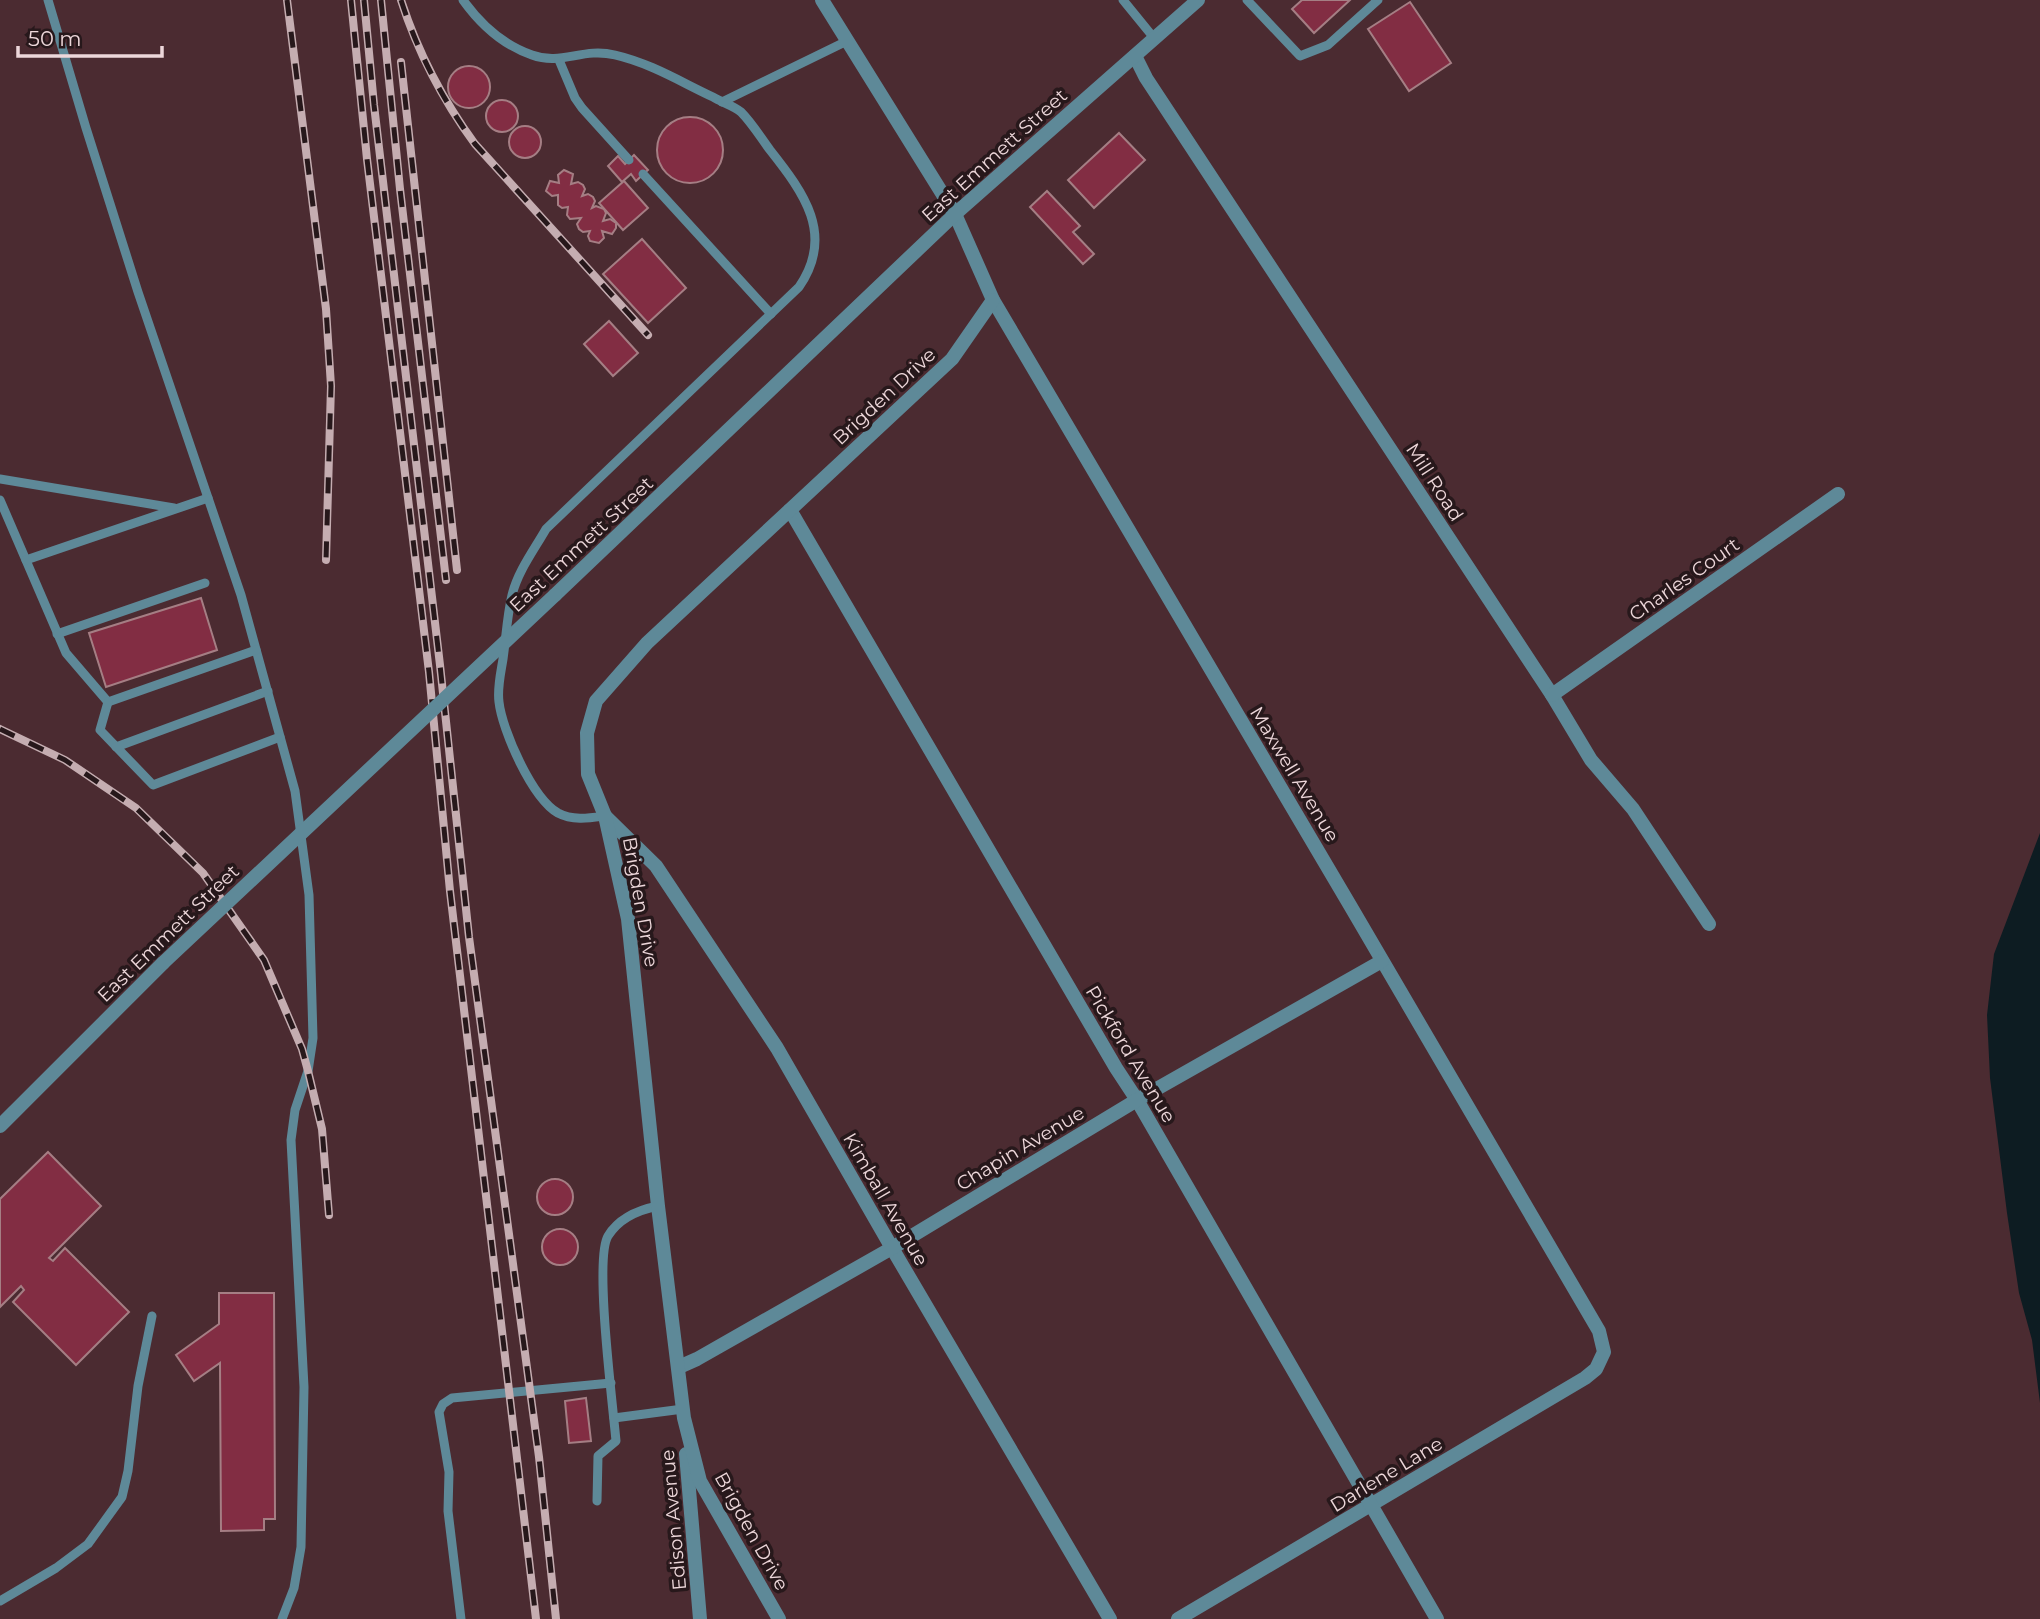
<svg xmlns="http://www.w3.org/2000/svg" width="2040" height="1619" font-family="Montserrat,sans-serif">
	<style>
		.water { fill: #0d1c22 }
		.building { fill: #822d43; stroke: #a57e84; stroke-width: 2 }
		.lines { fill: none; stroke-linecap: round; stroke-linejoin: round }
		.service { stroke: #5e8998; stroke-width: 9 }
		.minor { stroke: #5e8998; stroke-width: 14 }
		.tertiary { stroke: #5e8998; stroke-width: 14 }
		.rail-casing { stroke: #c5adb1; stroke-width: 8 }
		.rail { stroke: #27181b; stroke-width: 5; stroke-dasharray: 16; stroke-linecap: butt }
		.tertiary-bridge { stroke: #5e8998; stroke-width: 14 }
		.labels { text-anchor: middle; stroke-width: 7; stroke-linejoin: round; paint-order: stroke }
		.street-label { font-size: 19px; fill: #edd7da; stroke: #27181b }
	</style>
	<rect width="100%" height="100%" fill="#4b2b31"/>
	<path class="water" d="M2040 833V1403L2032 1340 2019 1293 2007 1213 1990 1078 1987 1015 1994 954Z"/>
	<g class="building">
		<path d="M1302 0H1350L1314 33 1292 9Z"/>
		<path d="M1410 2 1451 63 1409 91 1368 29Z"/>
		<circle cx="469" cy="87" r="21"/>
		<circle cx="502" cy="116" r="16"/>
		<circle cx="690" cy="150" r="33"/>
		<circle cx="525" cy="142" r="16"/>
		<path d="M1119 133 1145 160 1094 208 1068 180Z"/>
		<path d="M634 155 648 170 636 181 631 174 622 182 608 166 618 156 625 164Z"/>
		<path d="M564 170 573 174 571 184 578 182 583 185 585 189 582 196 588 194 593 197 595 201 592 208 596 206 604 209 606 213 603 221 610 219 616 223V228L612 234 602 231 604 238 599 243 590 241 588 236 590 231 583 232 579 229 577 224 581 218 570 219 567 215 568 207 562 208 558 205V195L552 196 546 191 550 181 559 183 558 175Z"/>
		<path d="M624 181 648 208 623 230 599 203Z"/>
		<path d="M1047 191 1080 226 1073 232 1094 254 1083 264 1030 207Z"/>
		<path d="M642 239 686 288 648 323 603 274Z"/>
		<path d="M609 321 638 353 613 376 584 344Z"/>
		<path d="M201 598 217 650 106 687 89 633Z"/>
		<path d="M48 1152 101 1206 49 1258 53 1261 65 1248 129 1312 76 1365 13 1302 24 1290 21 1286 0 1307V1199Z"/>
		<circle cx="555" cy="1197" r="18"/>
		<circle cx="560" cy="1247" r="18"/>
		<path d="M219 1293H274L275 1519H264V1530L221 1531 220 1363 194 1381 176 1355 219 1324Z"/>
		<path d="M586 1398 591 1441 569 1443 565 1401Z"/>
	</g>
	<g class="lines">
		<g class="service">
			<path d="M48 0 86 128 138 292 241 595 295 791 309 895 313 1038 308 1071 295 1110 291 1140 304 1387 301 1547 294 1588 282 1619"/>
			<path d="M463 0C481 25 503 45 532 55 562 66 582 47 615 55 650 63 681 82 713 97 721 102 734 106 741 112 752 123 761 138 770 150 804 193 835 235 799 287L546 529C534 550 518 571 512 595 507 616 506 638 503 659 501 672 497 688 499 702 502 730 532 798 558 813 573 821 590 818 605 816"/>
			<path d="M1123 0 1154 38"/>
			<path d="M1247 0 1300 56 1328 45 1378 0"/>
			<path d="M559 60 575 98 582 108 629 160"/>
			<path d="M722 102 847 41"/>
			<path d="M643 174 771 314"/>
			<path d="M0 479 174 508"/>
			<path d="M0 500 66 653 108 702 256 650"/>
			<path d="M26 560 208 498"/>
			<path d="M57 634 205 583"/>
			<path d="M108 702 100 730 153 785 280 737"/>
			<path d="M116 747 268 691"/>
			<path d="M614 1418 683 1409"/>
			<path d="M597 1501 598 1456 616 1441C613 1406 594 1259 608 1236 619 1218 638 1210 658 1206"/>
			<path d="M0 1601 56 1568 88 1544 122 1497 128 1471 138 1386 152 1316"/>
			<path d="M461 1619 448 1511 449 1472 439 1412 443 1404 452 1398 611 1383"/>
		</g>
		<g class="minor">
			<path d="M822 0 955 214 993 300 1351 907 1599 1331 1604 1352 1596 1369 1585 1378 1178 1619"/>
			<path d="M1135 56 1146 78 1552 695 1591 760 1633 809 1709 924"/>
			<path d="M790 510 1116 1068 1137 1100 1437 1619"/>
			<path d="M1552 695 1838 494"/>
			<path d="M605 816 656 866 777 1048 892 1248 1110 1619"/>
			<path d="M679 1367 697 1359 892 1248 1137 1100 1382 961"/>
			<path d="M686 1454 700 1619"/>
			<path d="M779 1619 700 1481 684 1418 658 1206 628 919 605 816 588 774 587 733 596 701 647 643 952 359 993 300"/>
		</g>
		<g class="tertiary">
			<path d="M555 595 955 214 1198 0"/>
			<path d="M0 1126 163 963"/>
		</g>
		<g class="rail-casing">
			<g id="rail">
				<path d="M287 0 326 309 331 386 326 560"/>
				<path d="M351 0 367 159 429 672 450 891 536 1619"/>
				<path d="M364 0 374 105 440 665 469 937 539 1457 556 1619"/>
				<path d="M381 0 400 189 446 580"/>
				<path d="M401 0C418 53 442 99 475 144L648 335"/>
				<path d="M401 62 457 570"/>
				<path d="M0 729 65 760 136 808 203 873 264 960 302 1049 308 1071 322 1129 329 1215"/>
			</g>
		</g>
		<use href="#rail" class="rail"/>
		<path class="tertiary-bridge" d="M163 963 555 595"/>
	</g>
	<g class="labels">
		<g class="street-label">
			<text transform="translate(994 155) rotate(-42)" y="7">East Emmett Street</text>
			<text transform="translate(884 396) rotate(-43)" y="7">Brigden Drive</text>
			<text transform="translate(1435 482) rotate(57)" y="7">Mill Road</text>
			<text transform="translate(581 544) rotate(-43)" y="7">East Emmett Street</text>
			<text transform="translate(1684 579) rotate(-35)" y="7">Charles Court</text>
			<text transform="translate(1295 774) rotate(59)" y="7">Maxwell Avenue</text>
			<text transform="translate(641 902) rotate(80)" y="7">Brigden Drive</text>
			<text transform="translate(168 933) rotate(-44)" y="7">East Emmett Street</text>
			<text transform="translate(1131 1054) rotate(59)" y="7">Pickford Avenue</text>
			<text transform="translate(1020 1148) rotate(-31)" y="7">Chapin Avenue</text>
			<text transform="translate(886 1199) rotate(60)" y="7">Kimball Avenue</text>
			<text transform="translate(1386 1474) rotate(-31)" y="7">Darlene Lane</text>
			<text transform="translate(673 1520) rotate(-95)" y="7">Edison Avenue</text>
			<text transform="translate(752 1531) rotate(61)" y="7">Brigden Drive</text>
		</g>
	</g>
	<path d="M18 46v10h144v-10" fill="none" stroke="#edd7da" stroke-width="3.5"/>
	<text x="28" y="46" font-size="21" fill="#edd7da" stroke="#27181b" stroke-width="5" paint-order="stroke">50 m</text>
</svg>
